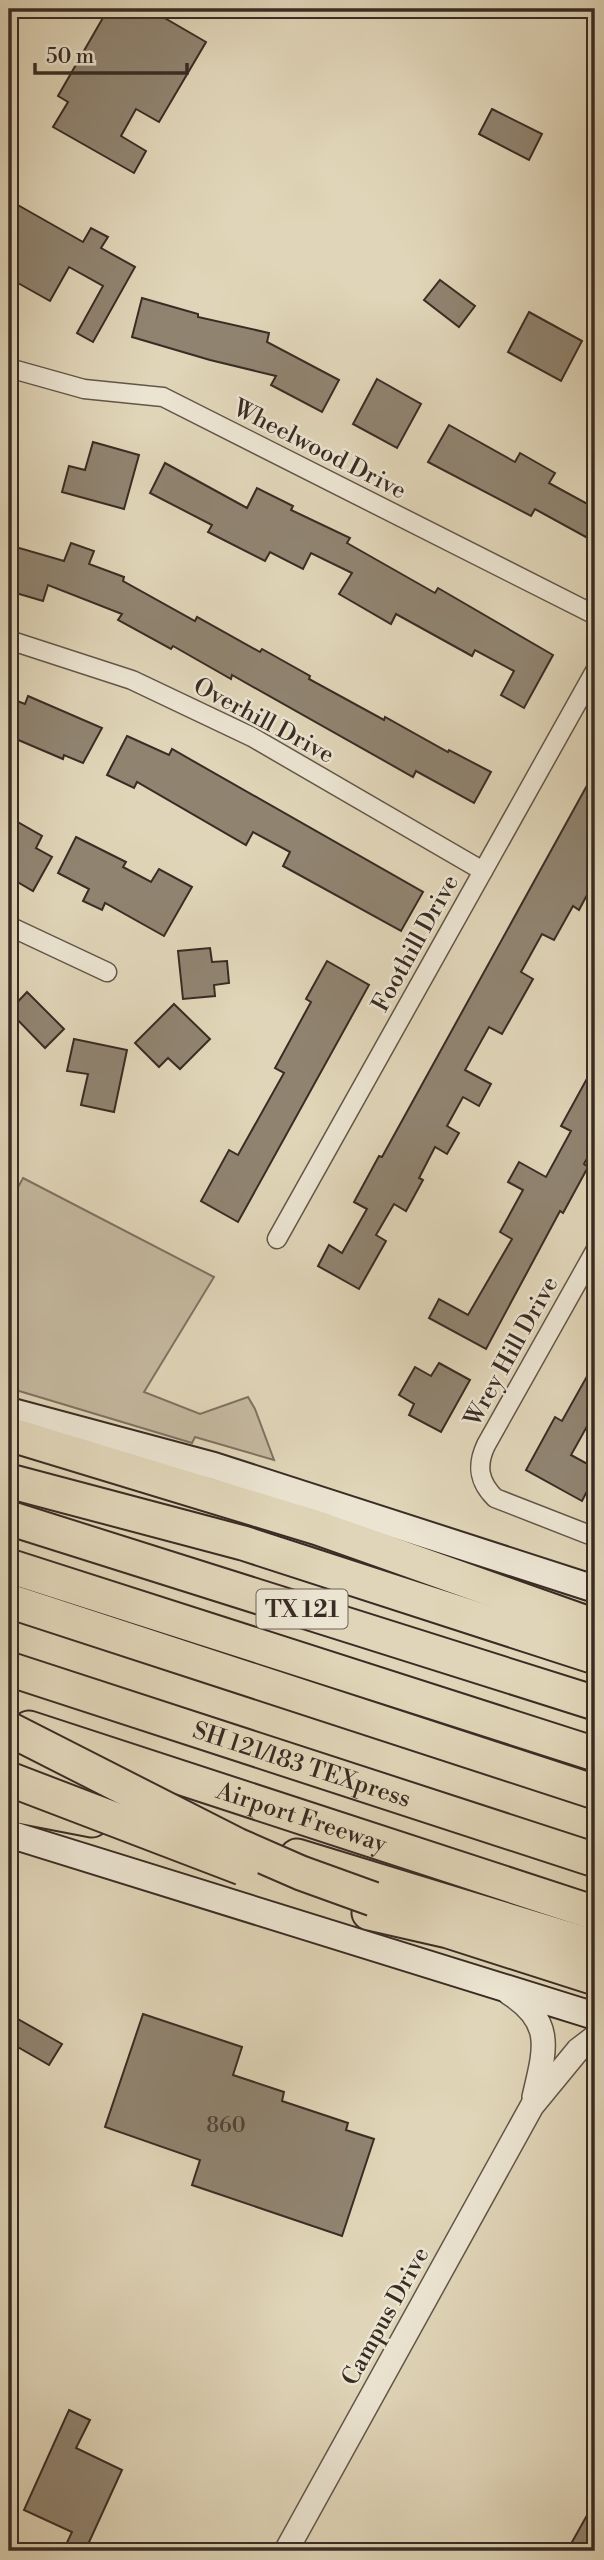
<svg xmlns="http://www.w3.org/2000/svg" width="604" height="2560" font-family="'Libre Bodoni',serif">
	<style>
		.green { fill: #c4b89f; stroke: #7e7262; stroke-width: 2 }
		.building { fill: #908471; stroke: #392c24; stroke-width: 2 }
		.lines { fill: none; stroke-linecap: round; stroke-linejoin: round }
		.minor-casing { stroke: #635649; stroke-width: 21 }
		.tertiary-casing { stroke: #635649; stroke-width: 26 }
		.secondary-casing { stroke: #392c24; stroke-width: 30 }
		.motorway-casing { stroke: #392c24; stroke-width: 37 }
		.minor { stroke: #ebe4d1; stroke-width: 18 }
		.tertiary { stroke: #ebe4d1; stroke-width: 23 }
		.secondary { stroke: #ebe4d1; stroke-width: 26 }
		.motorway { stroke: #e0d5b8; stroke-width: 33 }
		.motorway-bridge-casing { stroke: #392c24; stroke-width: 37; stroke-linecap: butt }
		.motorway-bridge { stroke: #e0d5b8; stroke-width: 33 }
		.labels { text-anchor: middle; stroke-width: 5; stroke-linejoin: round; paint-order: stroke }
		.number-label { font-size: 21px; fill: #4f4237 }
		.shield { fill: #ebe4d1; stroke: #6e6358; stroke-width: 2 }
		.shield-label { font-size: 23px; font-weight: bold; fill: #392c24 }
		.street-label { font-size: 24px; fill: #392c24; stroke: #ebe4d1 }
	</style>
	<rect width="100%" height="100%" fill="#e0d5b8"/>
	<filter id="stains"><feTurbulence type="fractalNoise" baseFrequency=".00286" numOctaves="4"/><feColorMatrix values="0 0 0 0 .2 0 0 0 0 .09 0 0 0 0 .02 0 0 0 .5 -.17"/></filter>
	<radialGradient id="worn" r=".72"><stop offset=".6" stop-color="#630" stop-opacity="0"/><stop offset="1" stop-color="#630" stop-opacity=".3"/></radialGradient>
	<path class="green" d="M23 1178 214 1277 144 1392 200 1414 248 1397 255 1409 274 1460 195 1437 192 1443 9 1388V1204Z"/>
	<g class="building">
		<path d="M108 9H149L206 42 159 122 136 109 121 136 146 151 134 173 53 127 68 102 58 96Z"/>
		<path d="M492 109 542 134 529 160 479 134Z"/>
		<path d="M9 200 83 242 91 228 108 237 101 248 135 267 93 342 77 333 103 286 69 267 50 301 9 278Z"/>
		<path d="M440 280 475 306 459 327 424 300Z"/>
		<path d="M142 298 198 314V317L269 333 267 342 339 380 322 412 271 385 276 376 210 360 132 337Z"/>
		<path d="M529 312 582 341 561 381 508 352Z"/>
		<path d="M377 379 421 404 397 448 353 424Z"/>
		<path d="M449 425 515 462 520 453 555 473 549 483 595 508V542L535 509 531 516 428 462Z"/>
		<path d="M93 442 139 455 124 509 62 492 69 466 85 470Z"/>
		<path d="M165 463 247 508 257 488 293 506 291 510 350 538 347 543 435 593 438 588 553 655 524 708 501 695 514 671 475 650 472 656 396 614 391 624 339 594 352 573 311 553 303 569 270 552 265 561 208 532 212 525 150 493Z"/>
		<path d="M71 543 94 551 89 564 124 577 123 581 195 621 197 617 260 652 262 649 310 676 309 679 384 720 385 717 448 752 449 750 491 772 474 803 416 771 413 777 232 675 231 679 173 646 171 649 118 620 122 614 48 585 43 601 9 591V545L64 561Z"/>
		<path d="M28 696 102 728 83 763 64 755 63 759 9 736V698L25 704Z"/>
		<path d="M127 736 169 755 172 749 423 892 401 931 283 866 290 852 253 832 246 845 137 782 134 788 107 775Z"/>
		<path d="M595 771V880L579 910 573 906 554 940 542 934 521 972 533 979 502 1034 489 1027 465 1070 491 1084 479 1106 463 1097 447 1126 459 1133 447 1154 435 1147 419 1178 423 1180 406 1211 394 1204 376 1235 386 1241 359 1289 318 1266 329 1245 342 1253 367 1209 354 1202 379 1156 382 1157Z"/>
		<path d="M9 817 42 836 36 848 52 857 33 891 9 877Z"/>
		<path d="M76 837 126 862 123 867 151 882 159 869 192 887 164 936 105 903 102 910 83 901 89 889 58 873Z"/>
		<path d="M210 948 212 962 227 961 229 983 214 985 215 996 183 999 178 951Z"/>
		<path d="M327 961 369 985 238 1222 201 1201 229 1150 238 1155 284 1073 275 1068 311 1002 306 999Z"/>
		<path d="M27 992 64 1029 45 1048 9 1011Z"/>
		<path d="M174 1004 210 1039 180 1069 168 1058 159 1067 135 1043Z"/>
		<path d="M74 1039 127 1050 114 1112 81 1105 88 1074 67 1071Z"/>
		<path d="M595 1064V1144L584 1164 588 1167 563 1213 560 1211 486 1349 429 1318 439 1299 468 1315 512 1239 500 1232 523 1190 508 1182 519 1162 546 1177 571 1131 561 1126Z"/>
		<path d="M595 1362V1412L571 1455 595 1468V1476L582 1501 526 1470 555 1417 562 1421Z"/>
		<path d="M439 1363 470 1380 441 1432 409 1415 414 1404 399 1395 415 1367 431 1376Z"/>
		<path d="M9 2014 62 2044 49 2065 9 2042Z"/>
		<path d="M143 2014 242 2047 233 2075 284 2092 282 2101 348 2123 346 2130 374 2139 342 2236 192 2185 200 2160 105 2127Z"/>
		<path d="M69 2410 90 2420 76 2448 122 2470 85 2551H63L72 2532 24 2510Z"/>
		<path d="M595 2501V2551H567Z"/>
	</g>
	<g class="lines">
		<g class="minor-casing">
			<g id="minor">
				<path d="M9 368 84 389 163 397 595 615"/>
				<path d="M9 640 132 680 252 737 483 871"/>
				<path d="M9 926 107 972"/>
				<path d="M277 1239 595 671"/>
				<path d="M595 1251 486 1445C476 1466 479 1482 495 1498L595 1537"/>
			</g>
		</g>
		<g class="tertiary-casing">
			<g id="tertiary">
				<path d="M509 1993C555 2022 545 2050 534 2097"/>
				<path d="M286 2551 532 2106 578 2050 595 2037"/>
			</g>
		</g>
		<g class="secondary-casing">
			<g id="secondary">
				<path d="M9 1411 214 1466 595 1589"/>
				<path d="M9 1834 595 2016"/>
			</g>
		</g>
		<g class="motorway-casing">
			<g id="motorway">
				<path d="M9 1434 318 1528 595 1626"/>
				<path d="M9 1481 243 1543 595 1657"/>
				<path d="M9 1518 595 1703"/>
				<path d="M9 1566 595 1754"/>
				<path d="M9 1601 595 1792"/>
				<path id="s1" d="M9 1669 595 1860"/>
				<path id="s2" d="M29 1728 595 1913"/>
				<path d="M9 1804 92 1820"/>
				<path d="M297 1856 595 1947"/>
				<path d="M369 1913 448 1931 595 1978"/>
			</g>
		</g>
		<use href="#minor" class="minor"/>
		<use href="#tertiary" class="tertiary"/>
		<use href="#secondary" class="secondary"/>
		<use href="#motorway" class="motorway"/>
		<g class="motorway-bridge-casing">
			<g id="motorway-bridge">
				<path d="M9 1729 237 1845 301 1873 373 1899"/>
				<path d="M9 1779 242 1868"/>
			</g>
		</g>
		<use href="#motorway-bridge" class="motorway-bridge"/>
	</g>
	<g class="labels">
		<g class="number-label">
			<text x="226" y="2132">860</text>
		</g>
		<rect class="shield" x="256.5" y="1589.5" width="91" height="39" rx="5"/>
		<g class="shield-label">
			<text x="302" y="1617">TX 121</text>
		</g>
		<g class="street-label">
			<text transform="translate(320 449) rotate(27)" y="8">Wheelwood Drive</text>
			<text transform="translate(264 720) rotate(28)" y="8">Overhill Drive</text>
			<text transform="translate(415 943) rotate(-61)" y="8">Foothill Drive</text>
			<text transform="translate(511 1351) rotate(-61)" y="8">Wrey Hill Drive</text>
			<text dy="8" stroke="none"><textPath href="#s1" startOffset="308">SH 121/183 TEXpress</textPath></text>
			<text dy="8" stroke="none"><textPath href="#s2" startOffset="287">Airport Freeway</textPath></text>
			<text transform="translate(385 2316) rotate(-61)" y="8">Campus Drive</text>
		</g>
	</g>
	<rect width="604" height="2560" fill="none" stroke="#e0d5b8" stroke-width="35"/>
	<rect x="10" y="10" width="583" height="2539" fill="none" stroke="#392c24" stroke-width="3.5"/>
	<rect x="18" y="18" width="569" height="2525" fill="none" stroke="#392c24" stroke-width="2"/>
	<path d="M35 63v10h152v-10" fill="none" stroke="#392c24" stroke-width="3.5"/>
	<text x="46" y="63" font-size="21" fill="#392c24" stroke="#ebe4d1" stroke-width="5" paint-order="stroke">50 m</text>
	<rect width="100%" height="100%" filter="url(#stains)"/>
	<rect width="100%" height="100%" fill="url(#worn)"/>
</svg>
